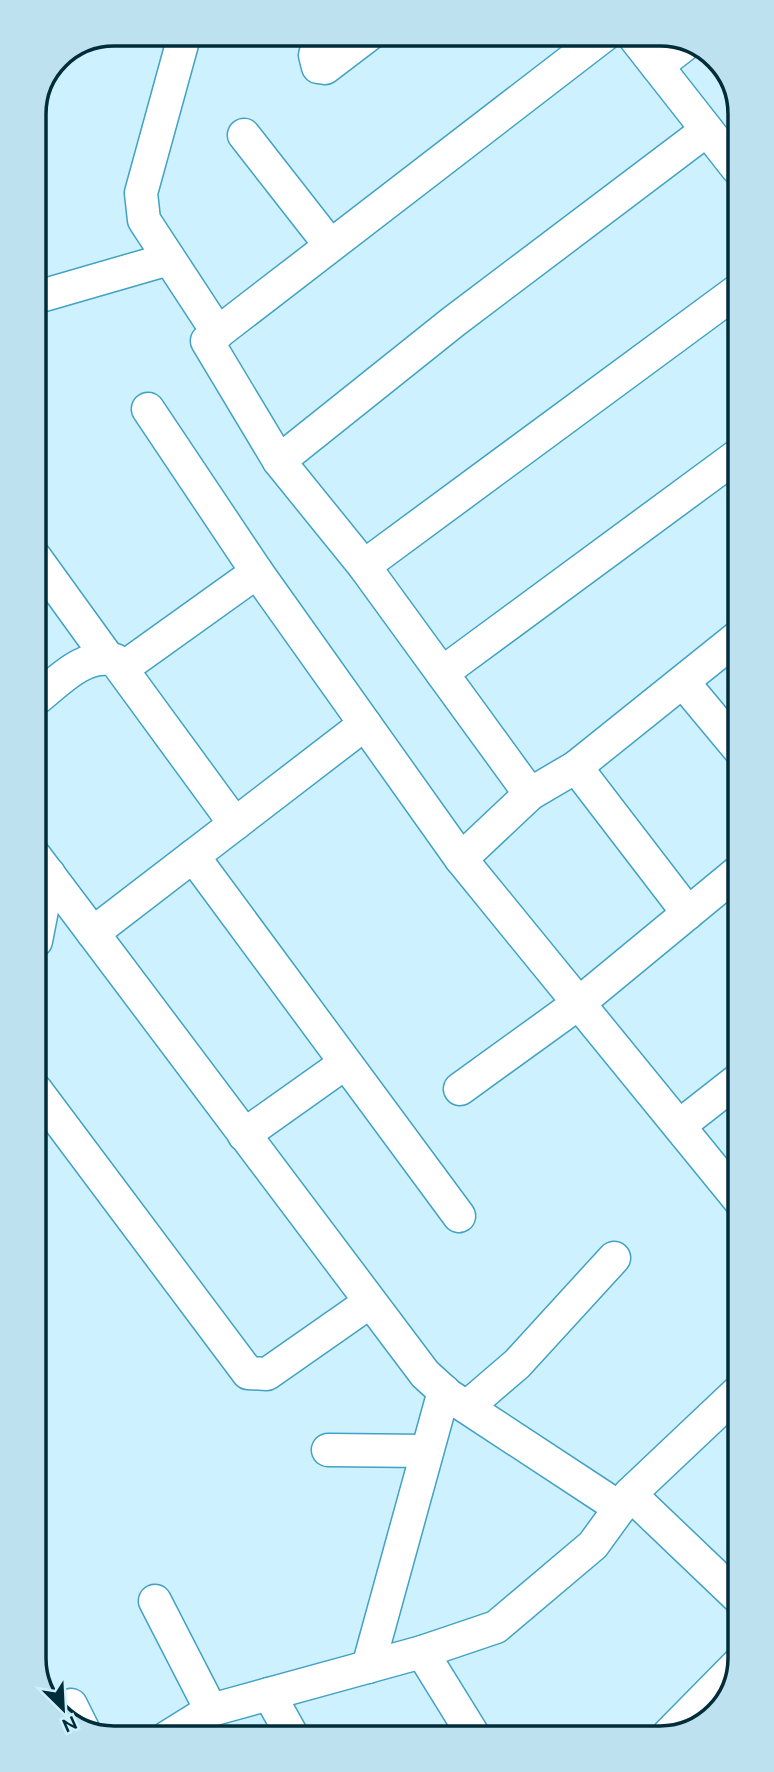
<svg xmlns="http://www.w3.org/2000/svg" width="774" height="1772" font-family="Ubuntu,sans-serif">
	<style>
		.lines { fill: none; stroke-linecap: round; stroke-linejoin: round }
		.minor-casing { stroke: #41a2c3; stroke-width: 35 }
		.minor { stroke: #fff; stroke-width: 32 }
		.rim { fill: none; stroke: #012c39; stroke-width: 3.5 }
	</style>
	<rect width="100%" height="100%" fill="#cef1ff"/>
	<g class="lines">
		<g class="minor-casing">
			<g id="minor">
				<path d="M185 33 141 193 144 220 218 333"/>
				<path d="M322 33 315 55 318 67 325 68 371 33"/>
				<path d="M631 33 737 168"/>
				<path d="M657 66 688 42"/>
				<path d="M244 135 330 245"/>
				<path d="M34 298 169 259"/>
				<path d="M148 409 257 572 461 859"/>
				<path d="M279 461 453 322 707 130"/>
				<path d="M35 557 108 658"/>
				<path d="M364 566 737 291"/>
				<path d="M738 637 576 767 530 794 461 859 740 1201"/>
				<path d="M123 668 257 572"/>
				<path d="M442 673 738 455"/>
				<path d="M683 682 738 748"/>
				<path d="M35 700C58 682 84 652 115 660L235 824"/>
				<path d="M576 767 688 913"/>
				<path d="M530 794 364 566 279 461 207 341 607 33"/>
				<path d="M35 856 425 1374 448 1395 620 1508"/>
				<path d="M193 856 459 1216"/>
				<path d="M93 933 365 724"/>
				<path d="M36 941 49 874"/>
				<path d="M460 1089 579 1003 739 871"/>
				<path d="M36 1090 248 1373 267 1374 370 1302"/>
				<path d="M679 1126 739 1079"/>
				<path d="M244 1135 344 1064"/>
				<path d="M467 1407 517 1364 614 1258"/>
				<path d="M328 1450 427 1451"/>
				<path d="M630 1494 740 1390"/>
				<path d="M155 1601 211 1710"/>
				<path d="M422 1652 474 1736"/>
				<path d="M368 1667 444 1391"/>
				<path d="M269 1694 293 1737"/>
				<path d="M71 1705 83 1729"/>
				<path d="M668 1735 739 1663"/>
				<path d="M166 1738 211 1710 422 1652 496 1627 593 1545 630 1494 741 1600"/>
			</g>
		</g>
		<use href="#minor" class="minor"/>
	</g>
	<path d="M0 0H774V1772H0ZM114 46H660A68 68 0 0 1 728 114V1658A68 68 0 0 1 660 1726H114A68 68 0 0 1 46 1658V114A68 68 0 0 1 114 46Z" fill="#bee1ef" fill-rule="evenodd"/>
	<path class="rim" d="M114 46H660A68 68 0 0 1 728 114V1658A68 68 0 0 1 660 1726H114A68 68 0 0 1 46 1658V114A68 68 0 0 1 114 46Z"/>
	<g transform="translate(63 1709) rotate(156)" stroke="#cef1ff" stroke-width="5" paint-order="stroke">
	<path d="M0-5L12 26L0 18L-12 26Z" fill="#012c39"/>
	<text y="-10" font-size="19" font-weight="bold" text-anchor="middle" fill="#012c39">N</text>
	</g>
</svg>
